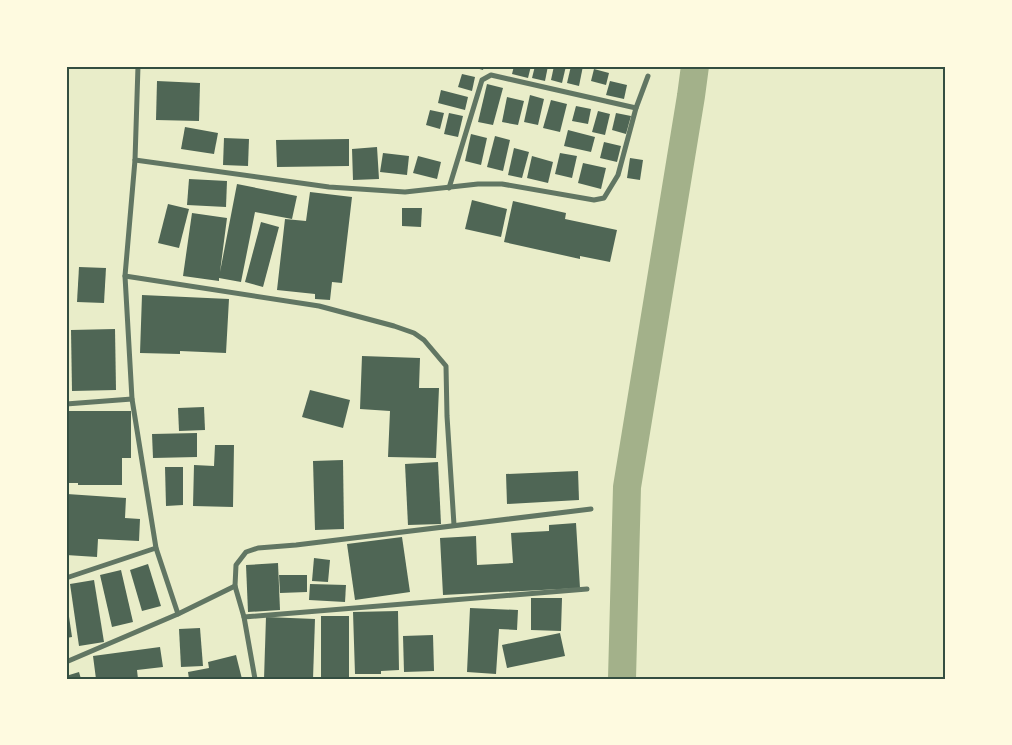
<svg xmlns="http://www.w3.org/2000/svg" width="1012" height="745" font-family="'IBM Plex Serif',serif">
	<style>
		.lines { fill: none; stroke-linecap: round; stroke-linejoin: round }
		.canal { stroke: #a3b18a; stroke-width: 28 }
		.building { fill: #4f6655 }
		.minor { stroke: #617663; stroke-width: 5 }
		.neatline { fill: none; stroke: #344e41; stroke-width: 2 }
	</style>
	<rect width="100%" height="100%" fill="#e9edc9"/>
	<g class="lines">
		<path class="canal" d="M622 679 627 487 691 96 695 66"/>
	</g>
	<g class="building">
		<path d="M469 66H484L483 70Z"/>
		<path d="M514 66H531L528 78 512 74Z"/>
		<path d="M535 66H548L545 81 532 78Z"/>
		<path d="M554 66H566L562 83 551 80Z"/>
		<path d="M571 66H583L579 86 567 83Z"/>
		<path d="M594 69 609 73 606 85 591 81Z"/>
		<path d="M462 74 475 77 472 91 458 87Z"/>
		<path d="M157 81 200 83 199 121 156 120Z"/>
		<path d="M610 81 627 85 624 99 606 95Z"/>
		<path d="M487 84 503 88 493 125 478 122Z"/>
		<path d="M441 90 468 97 465 110 438 103Z"/>
		<path d="M530 95 544 99 538 125 524 122Z"/>
		<path d="M507 97 524 101 518 125 502 122Z"/>
		<path d="M551 100 567 104 560 132 543 128Z"/>
		<path d="M576 106 591 109 588 124 572 121Z"/>
		<path d="M430 110 444 113 440 129 426 125Z"/>
		<path d="M598 111 610 114 605 135 592 132Z"/>
		<path d="M449 113 463 116 458 137 444 134Z"/>
		<path d="M616 113 631 116 626 134 612 130Z"/>
		<path d="M185 127 218 133 214 154 181 149Z"/>
		<path d="M568 130 595 137 591 152 564 146Z"/>
		<path d="M471 134 487 138 481 165 465 161Z"/>
		<path d="M495 136 510 140 503 171 487 167Z"/>
		<path d="M224 138 249 139 248 166 223 165Z"/>
		<path d="M349 139V166L277 167 276 140Z"/>
		<path d="M604 142 621 146 617 162 600 158Z"/>
		<path d="M377 147 379 179 353 180 352 149Z"/>
		<path d="M514 148 529 152 522 178 508 175Z"/>
		<path d="M383 153 409 156 407 175 380 172Z"/>
		<path d="M560 153 577 156 572 178 555 174Z"/>
		<path d="M418 156 441 162 437 179 413 173Z"/>
		<path d="M532 156 553 162 548 183 527 178Z"/>
		<path d="M630 158 643 160 640 180 627 178Z"/>
		<path d="M583 163 606 168 601 189 578 183Z"/>
		<path d="M189 179 227 181 226 207 187 205Z"/>
		<path d="M237 184 297 196 292 219 255 212 241 282 219 278V281L183 276 192 213 227 218 220 272Z"/>
		<path d="M310 192 352 197 342 283 332 282 330 300 315 299V294L277 290 285 219 306 221Z"/>
		<path d="M472 200 507 209 501 237 465 229Z"/>
		<path d="M513 201 566 213 565 219 617 230 610 262 580 256V259L504 242Z"/>
		<path d="M168 204 189 209 179 248 158 243Z"/>
		<path d="M402 208H422L421 227 402 226Z"/>
		<path d="M261 222 279 227 263 287 245 282Z"/>
		<path d="M79 267 106 268 104 303 77 302Z"/>
		<path d="M142 295 229 299 226 353 180 351V354L140 353Z"/>
		<path d="M115 329 116 390 72 391 71 330Z"/>
		<path d="M362 356 420 358 419 388H439L436 458 388 457 390 411 360 409Z"/>
		<path d="M310 390 350 400 343 428 302 417Z"/>
		<path d="M204 407 205 430 179 431 178 408Z"/>
		<path d="M66 411H131V458H122V485H78V483H66Z"/>
		<path d="M197 433V457L153 458 152 434Z"/>
		<path d="M215 445H234L233 507 193 506 194 465 214 466Z"/>
		<path d="M343 460 344 529 315 530 313 461Z"/>
		<path d="M438 462 441 524 408 525 405 464Z"/>
		<path d="M165 467H183V505L166 506Z"/>
		<path d="M578 471 579 500 507 504 506 474Z"/>
		<path d="M67 494 126 498 125 518 140 519 139 541 98 539 97 557 66 555Z"/>
		<path d="M576 523 580 588 443 595 440 538 476 536 477 565 513 563 511 533 549 531V525Z"/>
		<path d="M402 537 410 592 355 600 347 544Z"/>
		<path d="M314 558 330 560 328 582 312 581Z"/>
		<path d="M278 563 280 610 248 612 246 565Z"/>
		<path d="M148 564 161 606 142 611 130 570Z"/>
		<path d="M121 570 133 622 112 627 100 575Z"/>
		<path d="M279 575H307V592L280 593Z"/>
		<path d="M94 580 104 642 79 646 70 584Z"/>
		<path d="M310 584 346 585 345 602 309 600Z"/>
		<path d="M531 598H562L561 631 531 630Z"/>
		<path d="M66 603H67L72 637 66 638Z"/>
		<path d="M470 608 518 610 517 630 499 629 496 674 467 672Z"/>
		<path d="M398 611 399 670 381 671V674H355L353 612Z"/>
		<rect x="321" y="616" width="28" height="63"/>
		<path d="M266 617 315 619 313 679H264Z"/>
		<path d="M200 628 203 666 181 667 179 629Z"/>
		<path d="M560 633 565 656 507 668 502 645Z"/>
		<path d="M433 635 434 671 404 672 403 636Z"/>
		<path d="M160 647 163 667 137 670 138 679H96L93 656Z"/>
		<path d="M236 655 242 679H189L188 672 209 668 208 662Z"/>
		<path d="M79 672 81 679H66V676Z"/>
	</g>
	<g class="lines">
		<g class="minor">
			<path d="M138 66 135 160 125 276 132 399 156 548 178 614"/>
			<path d="M135 160 329 187 405 192 478 184H502L594 200 604 198 618 175 636 108 648 76"/>
			<path d="M449 188 482 80 491 75 636 108"/>
			<path d="M125 276 319 306 394 326 414 333 424 340 446 366 447 416 454 525"/>
			<path d="M66 404 132 399"/>
			<path d="M66 578 156 548"/>
			<path d="M244 617 587 589"/>
			<path d="M66 662 178 614 235 586"/>
			<path d="M255 679 244 617 235 586 236 565 246 552 258 548 296 545 591 509"/>
		</g>
	</g>
	<rect width="1012" height="745" fill="none" stroke="#fefae0" stroke-width="135"/>
	<rect x="68" y="68" width="876" height="610" class="neatline"/>
</svg>
